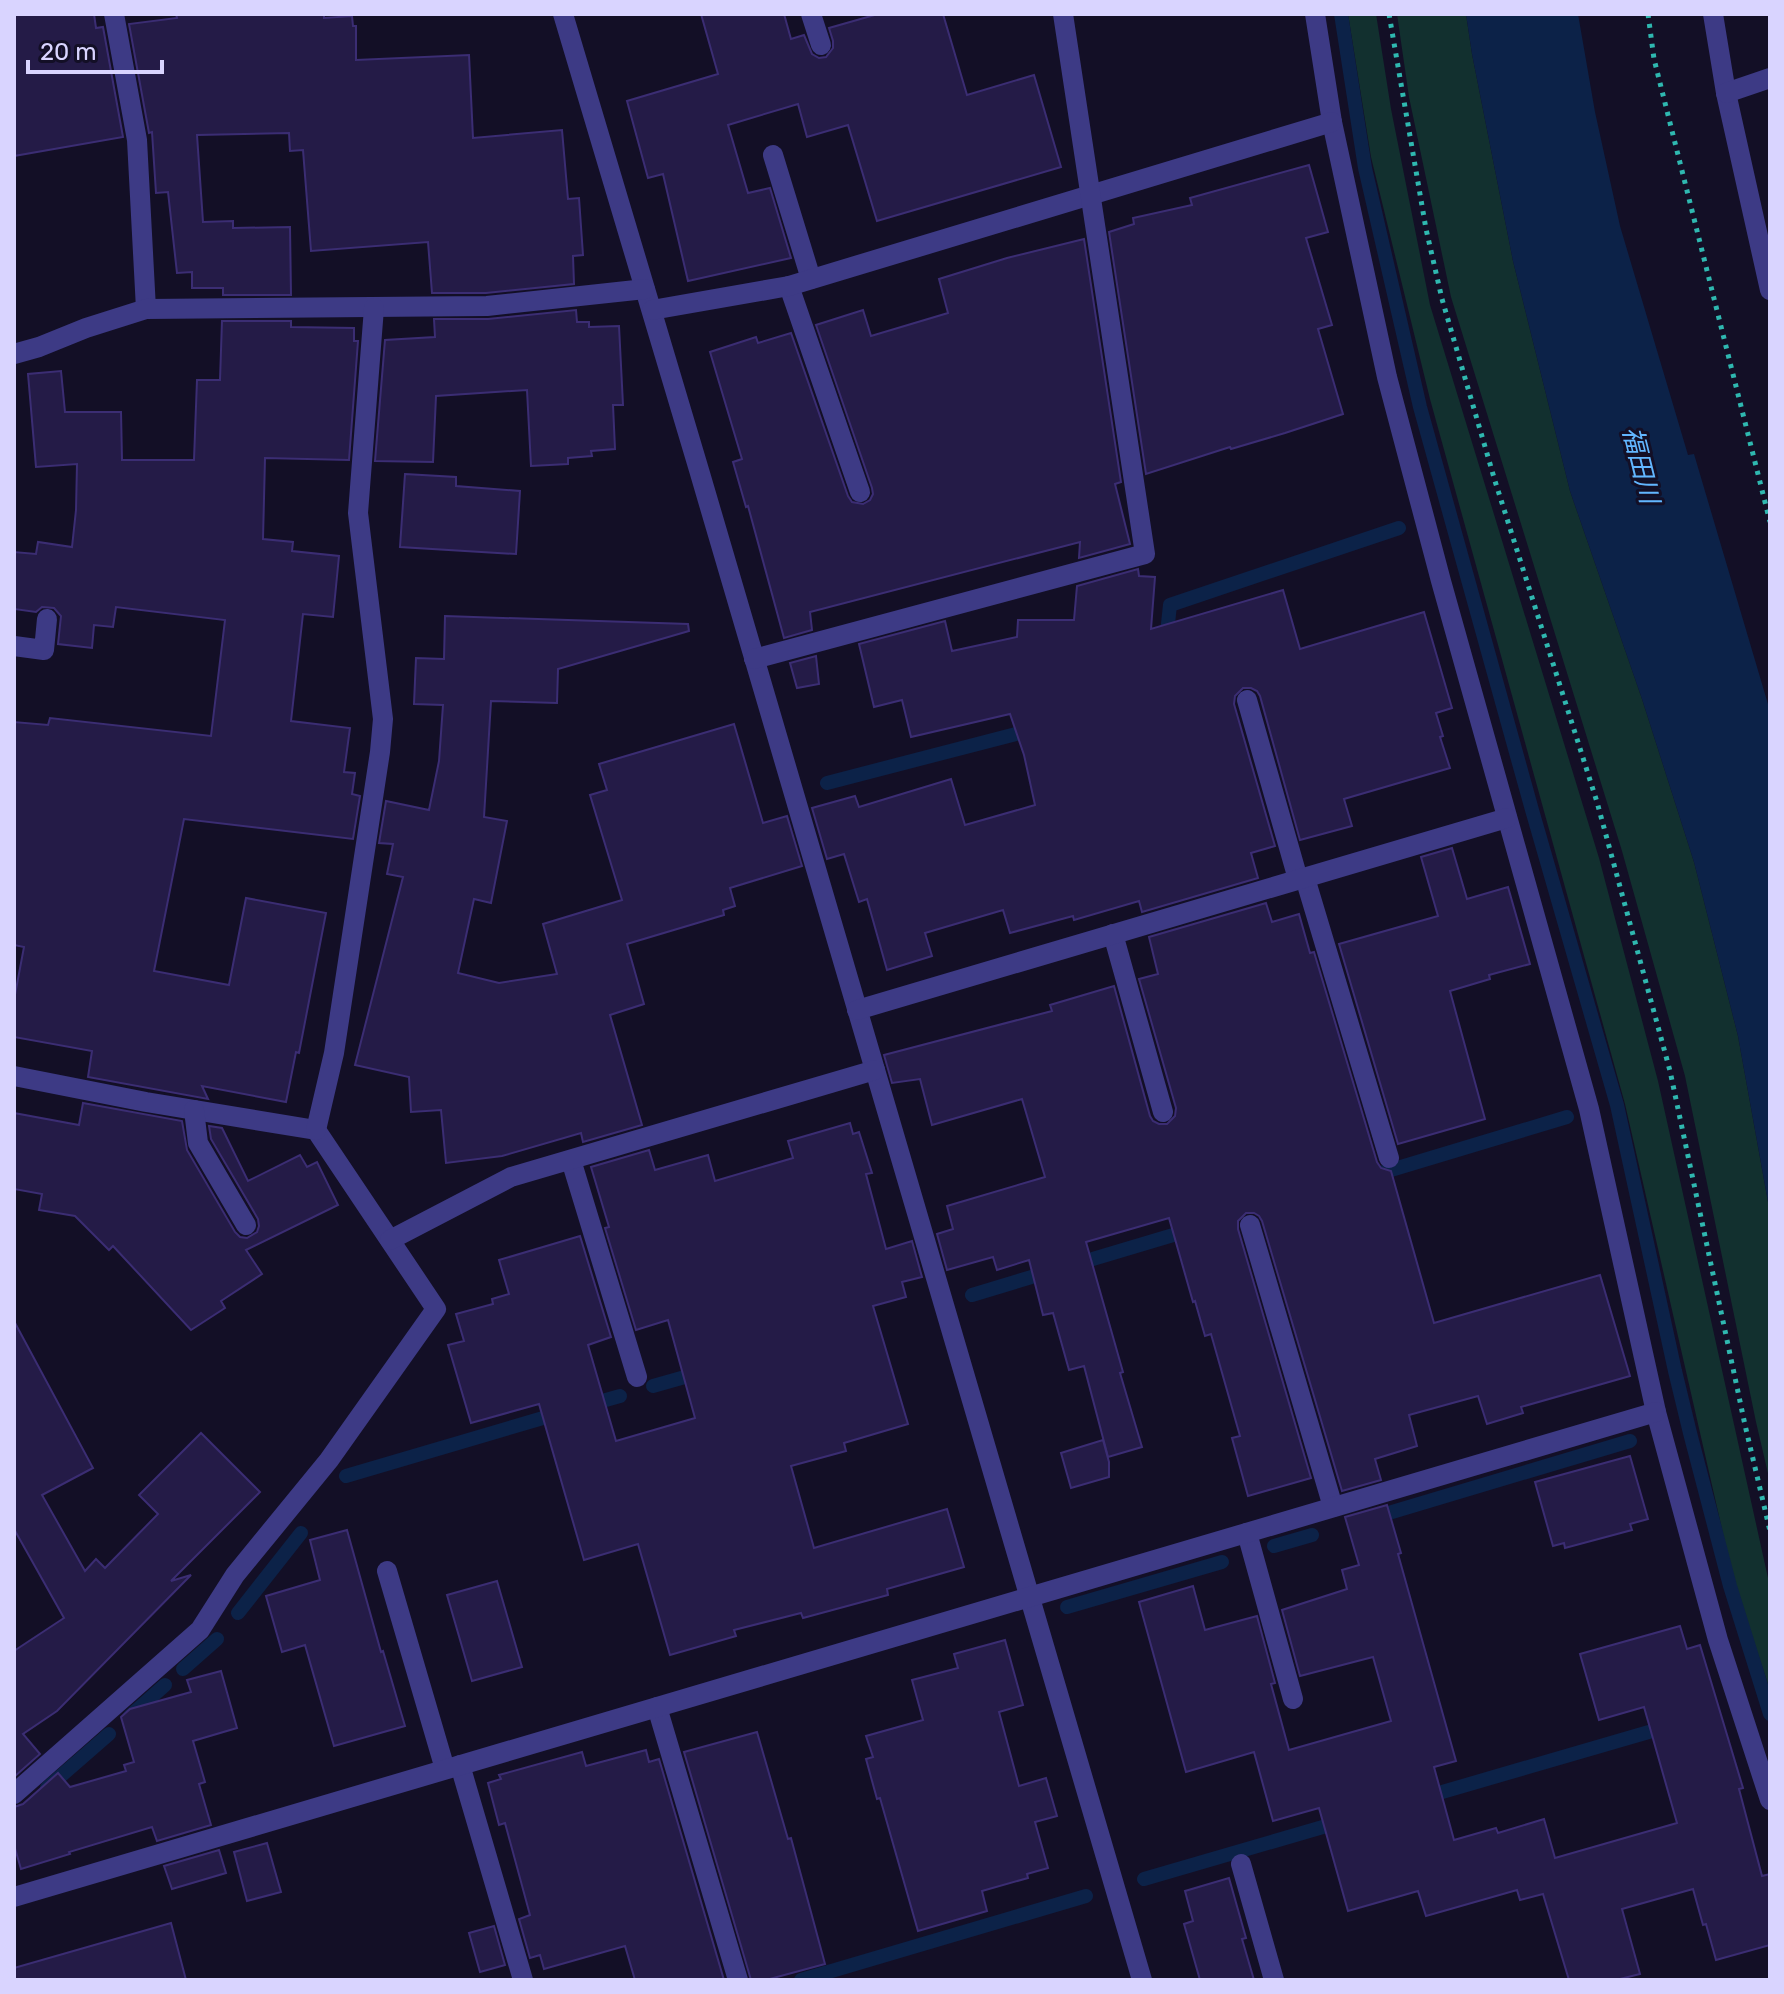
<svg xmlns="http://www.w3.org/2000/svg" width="1784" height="1994" font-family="Rubik,'Noto Sans JP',sans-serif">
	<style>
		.green { fill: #12302f }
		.water { fill: #0c2248 }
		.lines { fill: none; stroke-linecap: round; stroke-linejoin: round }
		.stream { stroke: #0c2248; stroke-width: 14 }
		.building { fill: #241b47; stroke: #3b2d73; stroke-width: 2 }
		.path { stroke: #2fb8b0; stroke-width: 5; stroke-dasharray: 4 6; stroke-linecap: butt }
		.minor { stroke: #3d3a85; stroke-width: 20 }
		.labels { text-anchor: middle; stroke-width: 6; stroke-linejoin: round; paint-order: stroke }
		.water-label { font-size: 26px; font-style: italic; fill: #62b6ff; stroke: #130f26 }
	</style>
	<rect width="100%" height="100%" fill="#130f26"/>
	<g class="green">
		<path d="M1348 14H1376L1391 109 1430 305 1599 858 1658 1081 1770 1587V1690L1735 1586 1625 1104 1430 399 1371 157Z"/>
		<path d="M1397 14H1466L1472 54 1513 261 1570 491 1642 699 1694 862 1738 1036 1770 1213V1482L1756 1422 1685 1076 1622 851 1451 297 1409 97Z"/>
	</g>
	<path class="water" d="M1466 14H1578L1595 112 1620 226 1688 455 1694 454 1770 711V1213L1738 1036 1694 862 1642 699 1570 491 1513 261 1472 54Z"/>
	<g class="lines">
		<g class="stream">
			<path d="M1341 14 1365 168 1420 407 1532 810 1617 1105 1675 1371 1690 1433 1730 1586 1770 1714"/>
			<path d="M1166 642 1170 605 1399 528"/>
			<path d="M827 783 1035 729"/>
			<path d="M1371 1176 1567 1117"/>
			<path d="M1076 1264 1190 1230"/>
			<path d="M972 1295 1048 1272"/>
			<path d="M653 1386 699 1373"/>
			<path d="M588 1405 620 1396"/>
			<path d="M346 1476 560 1413"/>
			<path d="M1382 1515 1630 1441"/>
			<path d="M1274 1546 1312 1535"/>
			<path d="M1067 1607 1222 1562"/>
			<path d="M238 1613 301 1533"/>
			<path d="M183 1669 217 1639"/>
			<path d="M130 1716 165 1685"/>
			<path d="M47 1788 109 1734"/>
			<path d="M1425 1797 1666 1727"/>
			<path d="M1144 1879 1340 1822"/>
			<path d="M801 1980 1086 1896"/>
		</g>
	</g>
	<g class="building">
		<path d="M14 14H94L96 28 103 27 123 137 14 156Z"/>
		<path d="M176 14H324V18L352 16 353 26H356V60L469 55 473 138 562 130 568 199 579 198 583 255 573 256 574 284 486 293H432L428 242 311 251 303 150 290 151 289 133 197 135 203 222 233 221V228L290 227 291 295H223V288H192V272L177 273 168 192 156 193 152 132 149 133 129 24 177 18Z"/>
		<path d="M701 14H784L791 39 804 35 812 54 819 58 826 57 833 48V41L829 28 878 14H943L967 95 1034 75 1061 167 877 221 848 125 807 137 798 104 728 125 748 193 770 188 791 258 688 281 663 174 648 178 627 101 718 74Z"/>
		<path d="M1309 165 1328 232 1306 238 1332 325 1318 329 1343 414 1285 433 1231 449 1230 447 1146 474 1109 232 1134 224 1133 218 1192 205 1190 198Z"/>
		<path d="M1084 239 1121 482 1115 484 1130 544 1079 558 1080 542 810 612 812 630 784 638 748 506 746 507 733 462 742 459 710 352 756 337 758 343 791 333 848 496 852 502 863 504 870 500 873 494 872 488 816 325 863 310 871 336 948 313 939 279 1007 258Z"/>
		<path d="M576 310 577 322H589V327L619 326 623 405H613L615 449 591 451 592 456 568 458V464L531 466 527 390 436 396 433 462 375 461 385 340 435 337 434 319H488Z"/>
		<path d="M222 321H291V327L354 328V341H358L349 460 265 458 263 539 293 542 292 551 339 556 333 617 303 614 291 721 350 728 344 772 355 773 352 794 360 796 353 839 184 819 154 971 229 985 246 898 326 913 299 1053 296 1052 286 1102 202 1086 208 1099 88 1077 92 1051 14 1037V1000L24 947 14 945V722L48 725 50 718 211 736 225 620 116 607 113 627 94 625 92 648 58 644 61 616 54 608 42 607 36 612 14 609V552L36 554 38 542 72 547 76 510 77 464 36 467 28 374 61 371 65 412H121L122 460H194L197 380H220Z"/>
		<path d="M405 474 456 477V486L520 491 516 554 400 547Z"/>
		<path d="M1138 569 1139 576 1155 577 1151 629 1283 590 1300 649 1424 612 1452 708 1436 713 1443 736 1440 737 1450 768 1344 799 1352 826 1300 840 1260 696 1257 691 1251 688H1243L1235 696 1234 704 1275 846 1251 853 1258 878 1142 912 1139 901 1074 920 1073 916 1010 933 1003 910 925 933 932 956 887 970 867 899 859 902 844 854 827 859 812 808 855 796 859 807 951 779 965 825 1035 805 1024 755 1010 714 911 737 902 700 874 707 859 644 945 621 952 651 1017 637 1018 620H1074L1077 586Z"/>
		<path d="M445 616 688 624 689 631 558 669 557 703 491 701 484 817 507 821 491 903 474 899 458 973 499 983 557 974 543 924 622 900 590 795 607 790 599 764 734 724 763 823 787 816 802 866 730 888 735 906 723 910 724 915 627 944 644 1004 610 1015 642 1125 583 1142 581 1133 502 1156 446 1163 441 1110 411 1112 409 1077 355 1065 403 877 387 874 393 844 379 843 386 801 429 810 439 761 443 705 414 704 416 658 444 659Z"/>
		<path d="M816 656 819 684 797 688 790 663Z"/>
		<path d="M1452 848 1467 899 1508 887 1530 964 1489 975 1490 979 1450 991 1485 1119 1398 1144 1339 944 1438 916 1421 857Z"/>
		<path d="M1266 903 1272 922 1299 914 1310 953 1314 952 1377 1162 1381 1168 1391 1171 1434 1323 1600 1275 1630 1376 1521 1407 1523 1413 1487 1424 1478 1396 1409 1415 1417 1446 1375 1459 1381 1480 1342 1491 1262 1221 1259 1216 1254 1213H1246L1238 1221V1229L1311 1478 1248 1496 1232 1438 1240 1436 1211 1334 1205 1336 1195 1301 1193 1302 1169 1218 1086 1242 1123 1372 1120 1373 1142 1447 1108 1457 1084 1366 1069 1370 1053 1313 1043 1315 1029 1260 997 1270 993 1257 947 1270 937 1234 953 1229 947 1206 1045 1177 1022 1099 932 1125 920 1079 892 1083 884 1055 1052 1011 1050 1005 1114 986 1150 1116 1153 1121 1159 1124H1167L1175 1116 1176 1108 1139 979 1158 974 1149 937Z"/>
		<path d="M83 1103 182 1121 187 1150 235 1232 240 1237 247 1238 257 1232 259 1226 258 1219 211 1139 209 1126 222 1128 248 1181 300 1155 307 1167 317 1162 338 1205 246 1250 262 1274 221 1301 225 1308 191 1330 113 1246 109 1250 75 1216 39 1210 42 1194 14 1189V1113L79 1125Z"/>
		<path d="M850 1123 853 1134 859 1132 872 1173 866 1174 886 1249 912 1241 922 1277 902 1282 906 1297 873 1306 908 1424 844 1443 846 1451 791 1466 814 1548 947 1509 964 1567 887 1589 888 1595 803 1618 801 1613 734 1630 736 1636 670 1655 638 1544 584 1560 539 1404 471 1423 448 1345 464 1341 456 1314 493 1304 492 1299 509 1294 499 1260 580 1236 611 1337 588 1345 616 1441 695 1418 668 1320 636 1330 605 1228 609 1227 591 1167 649 1150 655 1170 708 1155 715 1181 793 1158 788 1141Z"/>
		<path d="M14 1321 93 1468 42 1495 85 1571 96 1559 105 1568 158 1514 139 1495 201 1433 260 1492 171 1581 191 1575 57 1711 23 1734 40 1754 14 1777V1651L64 1618 14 1529Z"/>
		<path d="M1103 1440 1109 1462V1477L1071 1488 1061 1453Z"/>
		<path d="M1630 1456 1648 1519 1630 1524 1632 1530 1565 1548 1564 1543 1553 1546 1535 1482Z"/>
		<path d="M1387 1505 1401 1553 1398 1554 1456 1761 1434 1767 1454 1840 1496 1828 1498 1833 1544 1819 1555 1858 1677 1823 1644 1707 1599 1720 1580 1654 1680 1626 1687 1649 1700 1645 1743 1788 1739 1789 1762 1876 1770 1874V1945L1716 1960 1706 1924 1703 1925 1693 1889 1622 1909 1640 1974 1616 1980H1569L1543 1894 1520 1900 1517 1890 1426 1916 1418 1891 1348 1911 1319 1808 1273 1821 1254 1752 1186 1772 1139 1602 1193 1586 1205 1630 1257 1616 1275 1683 1271 1684 1289 1750 1391 1721 1373 1657 1300 1676 1282 1610 1347 1589 1342 1570 1359 1565 1345 1517Z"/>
		<path d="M347 1530 381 1652 383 1651 405 1726 334 1746 305 1645 282 1652 266 1596 320 1580 310 1540Z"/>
		<path d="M497 1581 522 1667 472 1681 447 1595Z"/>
		<path d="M1005 1640 1023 1705 999 1712 1019 1786 1046 1778 1057 1816 1035 1822 1048 1868 1027 1874 1028 1878 982 1891 987 1911 918 1931 880 1798 877 1799 866 1759 873 1757 866 1736 923 1720 912 1680 958 1668 954 1654Z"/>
		<path d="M221 1671 237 1728 193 1741 205 1782 199 1784 211 1825 157 1841 152 1827 69 1852 70 1854 21 1869 14 1845V1807L23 1804 58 1773 70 1787 126 1771 124 1765 134 1762 121 1717 130 1709 191 1692 187 1680Z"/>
		<path d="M757 1732 788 1839 791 1838 825 1964 766 1980H751L684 1752Z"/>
		<path d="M646 1750 649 1762 659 1759 724 1980H635L625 1946 544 1969 540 1955 530 1958 519 1919 530 1915 505 1823 499 1825 488 1783 501 1779 499 1775 582 1752 586 1766Z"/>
		<path d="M267 1843 281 1892 247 1901 234 1852Z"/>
		<path d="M219 1850 226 1873 172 1889 164 1866Z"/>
		<path d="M1229 1878 1246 1938 1242 1939 1254 1980H1200L1184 1924 1193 1921 1185 1891Z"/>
		<path d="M171 1923 186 1980H14V1968Z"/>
		<path d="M494 1926 505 1965 480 1972 469 1933Z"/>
	</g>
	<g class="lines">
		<g class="path">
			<path d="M1389 14 1426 229 1442 299 1495 481 1597 802 1670 1071 1745 1425 1770 1531"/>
			<path d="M1648 14 1654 59 1770 522"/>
		</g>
		<g class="minor">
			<path d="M114 14 137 140 146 309"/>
			<path d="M563 14 699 470 1142 1980"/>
			<path d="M811 14 821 45"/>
			<path d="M1315 14 1332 122 1387 377 1441 581 1589 1109 1656 1412 1718 1640 1770 1800"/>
			<path d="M1713 14 1726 93 1770 290"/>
			<path d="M1726 93 1770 78"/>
			<path d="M773 155 811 279"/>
			<path d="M789 286 860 492"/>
			<path d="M652 310 789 286 1332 122"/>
			<path d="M14 354 39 347 86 328 146 309 487 306 645 289"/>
			<path d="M14 646 44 650 47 619"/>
			<path d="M754 659 1145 554 1063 14"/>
			<path d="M1247 700 1298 879"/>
			<path d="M1305 878 1389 1158"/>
			<path d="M1113 934 1163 1112"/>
			<path d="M857 1010 1507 818"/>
			<path d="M14 1076 146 1102 316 1130 436 1309 329 1460 235 1575 200 1630 14 1794"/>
			<path d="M194 1110 198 1143 246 1225"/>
			<path d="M316 1130 334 1053 380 752 383 719 358 513 374 308"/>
			<path d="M571 1160 637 1377"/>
			<path d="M1250 1225 1333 1507"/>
			<path d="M390 1240 511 1177 875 1070"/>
			<path d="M1247 1533 1293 1699"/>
			<path d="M387 1571 445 1769"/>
			<path d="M657 1707 738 1980"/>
			<path d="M460 1765 523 1980"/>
			<path d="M1241 1864 1274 1980"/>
			<path d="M14 1897 1656 1412"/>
		</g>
	</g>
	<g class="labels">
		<g class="water-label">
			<text transform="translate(1641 465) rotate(76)" y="9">福田川</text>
		</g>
	</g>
	<rect width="1784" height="1994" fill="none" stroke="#d9d4ff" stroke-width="32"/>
	<path d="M28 60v12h134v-12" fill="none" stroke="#d9d4ff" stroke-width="4"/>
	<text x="40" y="60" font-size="24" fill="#d9d4ff" stroke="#130f26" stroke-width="6" paint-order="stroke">20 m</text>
</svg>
